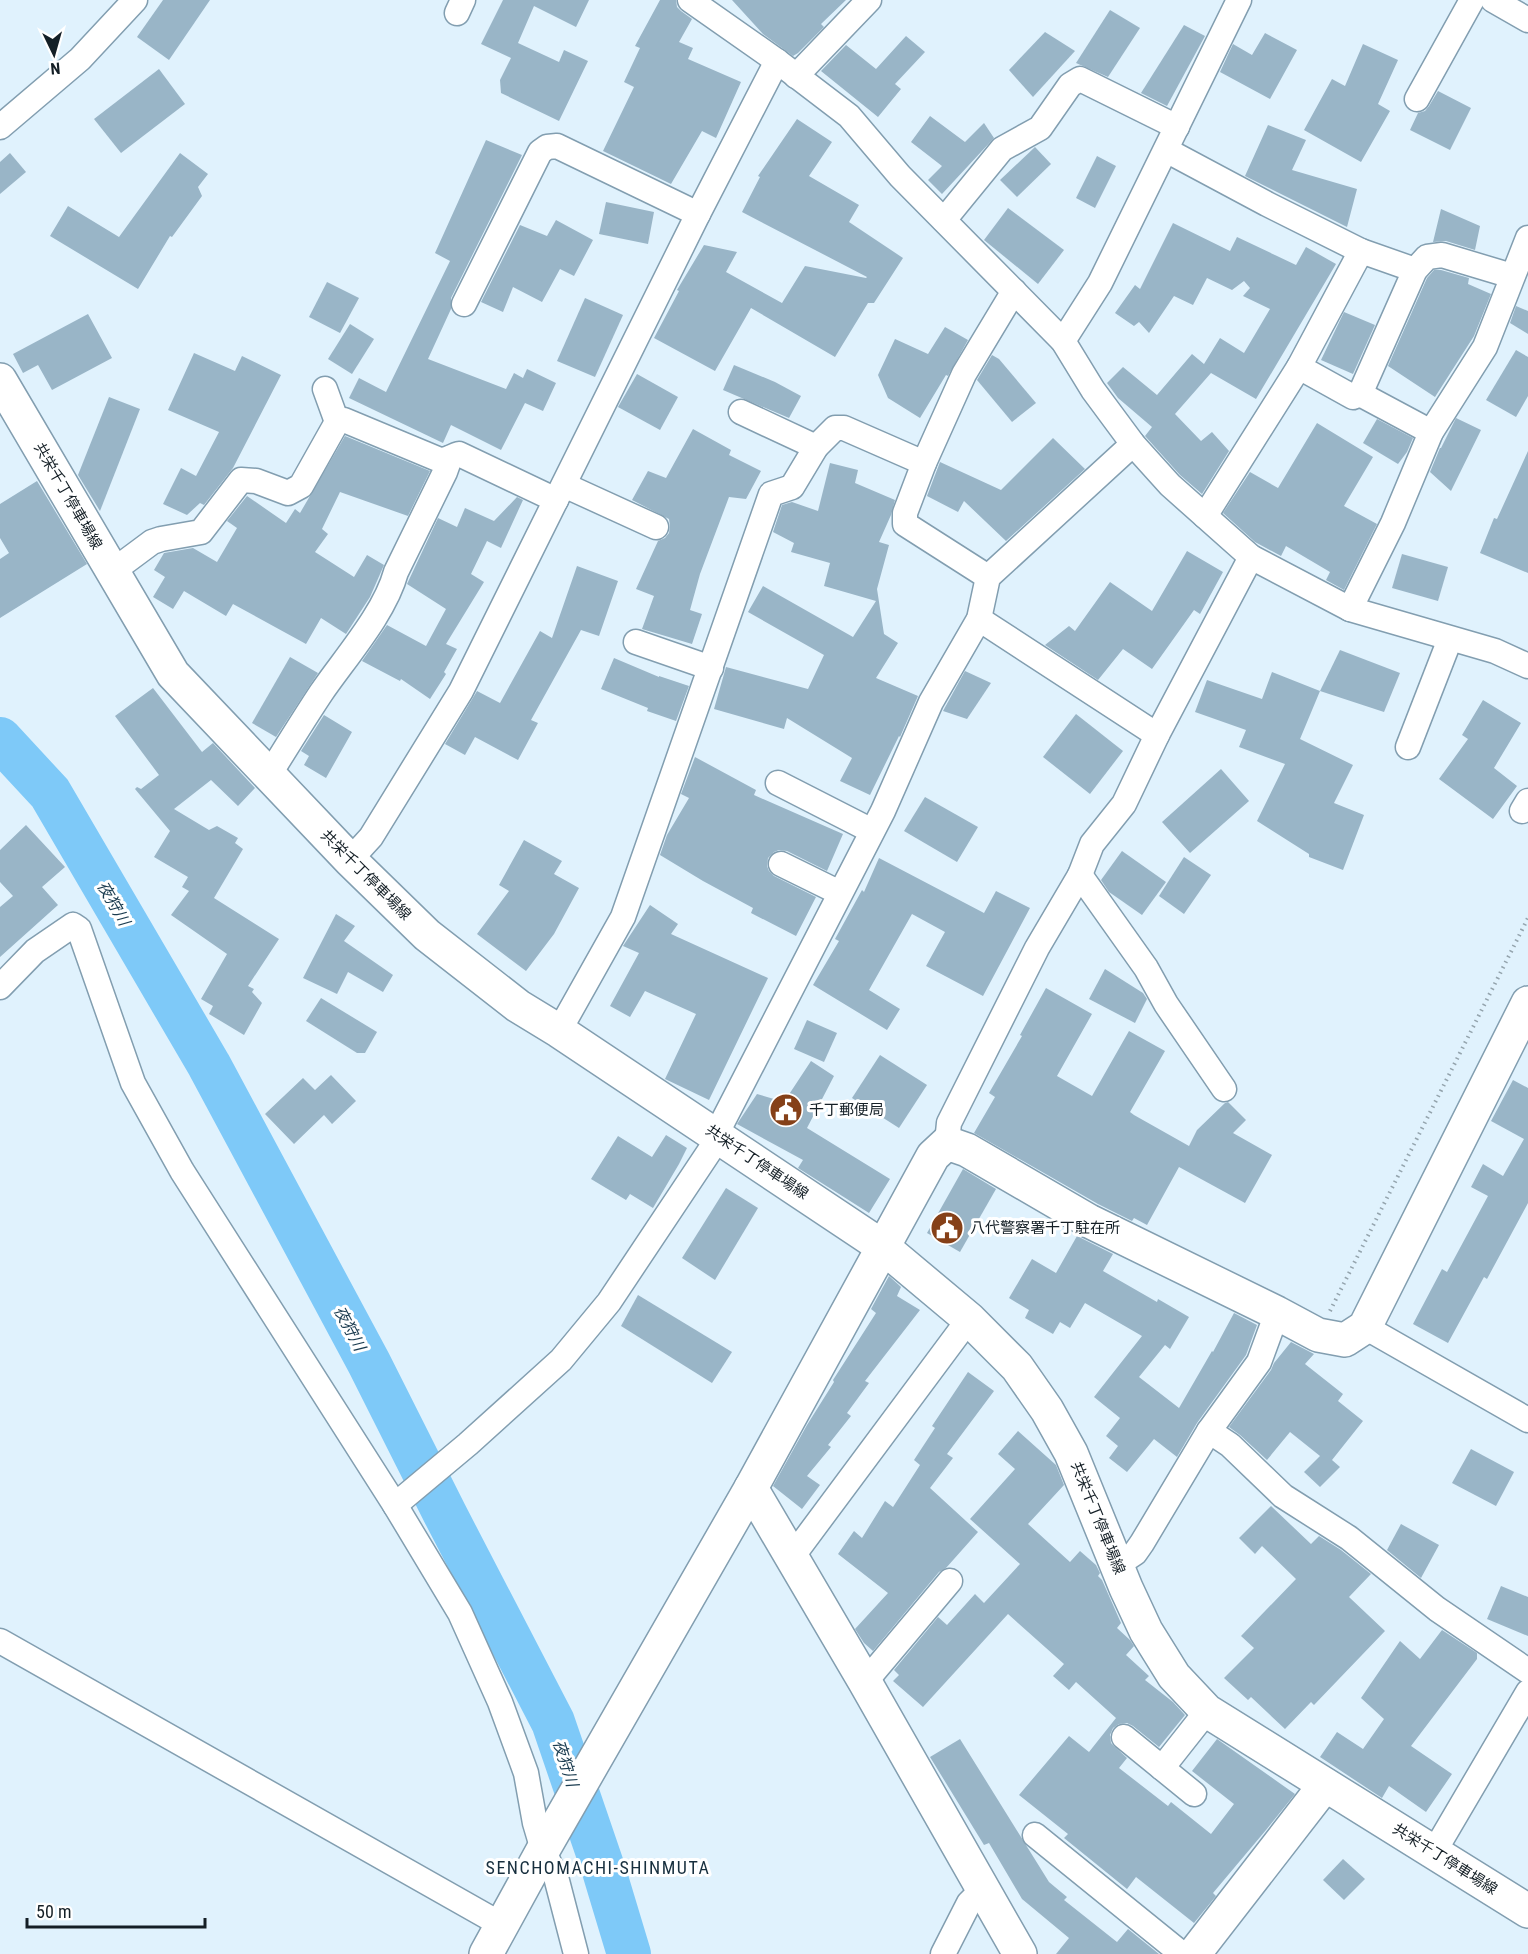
<svg xmlns="http://www.w3.org/2000/svg" width="1528" height="1954" font-family="'Roboto Condensed','Noto Sans JP',sans-serif">
	<style>
		.lines { fill: none; stroke-linecap: round; stroke-linejoin: round }
		.river { stroke: #7ec9f8; stroke-width: 44 }
		.building { fill: #99b5c7 }
		.street-casing { stroke: #829eb0; stroke-width: 27 }
		.secondary-casing { stroke: #829eb0; stroke-width: 36 }
		.path { stroke: #94a4ad; stroke-width: 4; stroke-dasharray: 1.5 4.5; stroke-linecap: butt }
		.street { stroke: #fff; stroke-width: 24 }
		.secondary { stroke: #fff; stroke-width: 33 }
		.labels { text-anchor: middle; stroke-width: 6; stroke-linejoin: round; paint-order: stroke }
		.street-label { font-size: 15px; fill: #141f26; stroke: #fff }
		.poi-label { font-size: 15px; fill: #141f26; stroke: #fff; text-anchor: start }
		.water-label { font-size: 16px; font-style: italic; fill: #1a3b4f; stroke: #fff }
		.quarter-label { font-size: 18px; letter-spacing: 1.5px; fill: #172f3e; stroke: #fff }
	</style>
	<rect width="100%" height="100%" fill="#e0f2fd"/>
	<g class="lines">
		<path class="river" d="M0 739 50 793 209 1065 369 1363 445 1514 553 1722 604 1871 629 1954"/>
	</g>
	<g class="building">
		<path d="M163 0H210L169 60 137 37Z"/>
		<path d="M503 0H589L576 27 534 6 518 43 559 62 564 50 588 61 559 121 501 93 500 80 511 58 481 44Z"/>
		<path d="M660 0H676L677 7 681 11 692 19 679 42 693 48 688 59 741 82 716 138 702 131 671 184 603 151 634 87 624 82 640 48 635 46Z"/>
		<path d="M732 0H846L821 24 824 27 798 53 793 56 763 34Z"/>
		<path d="M1110 10 1140 28 1108 77 1076 63Z"/>
		<path d="M1184 25 1205 36 1167 106 1141 93Z"/>
		<path d="M1045 32 1075 51 1033 97 1009 70Z"/>
		<path d="M1265 33 1297 50 1270 99 1220 72 1233 44 1252 55Z"/>
		<path d="M906 36 925 52 895 84 901 89 878 117 821 71 846 45 876 69Z"/>
		<path d="M1363 44 1398 60 1378 104 1390 111 1361 162 1304 130 1332 79 1345 86Z"/>
		<path d="M159 69 185 104 121 153 94 119Z"/>
		<path d="M1438 91 1471 108 1450 150 1410 130 1418 113 1425 111 1429 106Z"/>
		<path d="M930 116 965 142 984 123 994 138 942 194 928 180 942 166 911 142Z"/>
		<path d="M797 119 832 142 809 176 859 205 849 222 903 258 874 303H868L835 357 751 308 715 371 654 338 679 291 677 290 704 245 737 252 726 272 782 303 805 266 866 278 867 277 742 212 760 177 758 176Z"/>
		<path d="M1268 125 1306 140 1292 170 1357 189 1347 227 1245 176Z"/>
		<path d="M486 140 522 155 451 298V309L428 359 506 389 514 373 523 378 527 369 556 383 543 411 525 403 501 450 451 425 443 443 349 398 359 378 386 392 450 261 435 253Z"/>
		<path d="M1035 147 1051 164 1017 197 1000 180Z"/>
		<path d="M10 153 26 172 0 194V162Z"/>
		<path d="M180 153 208 174 198 187 202 196 172 237 170 236 138 289 50 236 68 206 119 237Z"/>
		<path d="M1097 156 1116 166 1095 208 1076 198Z"/>
		<path d="M606 202 654 212 648 244 599 234Z"/>
		<path d="M1008 208 1064 250 1038 284 984 240Z"/>
		<path d="M1441 209 1480 226 1475 250 1446 241 1433 242Z"/>
		<path d="M556 220 593 240 574 276 560 269 542 302 513 287 503 312 481 302 520 225 547 236Z"/>
		<path d="M1173 223 1230 251 1237 237 1296 265 1306 247 1336 264 1256 399 1211 373 1175 414 1201 441 1212 432 1229 451 1202 494 1180 475 1145 436 1152 427 1118 398 1107 383 1123 367 1157 395 1192 354 1204 364 1220 338 1244 353 1270 309 1243 296 1250 288 1244 281 1232 290 1207 278 1193 305 1174 296 1149 333 1139 322 1134 326 1115 313 1135 285 1140 289Z"/>
		<path d="M1434 270H1441L1469 278 1468 284 1491 294 1474 336 1435 397 1388 366 1427 278Z"/>
		<path d="M327 282 359 298 340 333 309 317Z"/>
		<path d="M585 298 623 315 595 377 557 361Z"/>
		<path d="M1516 306 1528 311V334L1510 323Z"/>
		<path d="M1344 312 1375 325 1353 374 1321 360Z"/>
		<path d="M88 314 112 358 52 390 38 365 23 373 13 354Z"/>
		<path d="M350 324 374 339 352 374 328 359Z"/>
		<path d="M945 327 968 340 948 376 946 375 920 418 888 398 878 375 895 339 928 354Z"/>
		<path d="M1516 350 1528 357V396L1516 417 1486 400Z"/>
		<path d="M194 353 235 371 242 356 281 375 233 468 204 505 200 503 187 515 163 504 181 468 196 476 219 432 168 410Z"/>
		<path d="M992 355 999 359 1036 403 1012 422 977 380Z"/>
		<path d="M734 365 775 382 801 396 789 418 723 390Z"/>
		<path d="M637 374 678 397 660 430 618 407Z"/>
		<path d="M109 397 140 409 100 511 78 475Z"/>
		<path d="M1456 418 1481 430 1451 491 1430 472 1440 448H1441Z"/>
		<path d="M1377 419 1413 438 1407 452 1398 464 1363 443Z"/>
		<path d="M1317 423 1373 457 1344 506 1377 524 1344 590 1326 580 1330 572 1286 546 1281 556 1255 542 1223 513 1250 472 1278 488Z"/>
		<path d="M693 429 731 450 729 455 761 471 746 499 729 497 700 574 690 610 702 614 692 644 642 629 654 596 636 589 658 541 665 538 669 533 670 526 669 519 632 500 648 471 666 478Z"/>
		<path d="M345 436 430 471 408 516 340 492 322 529 328 534 315 552 354 577 367 555 384 565 370 597 346 634 321 618 306 644 233 604 226 616 184 591 173 609 153 597 165 577 154 570 164 553 193 548 217 562 237 528 227 521 247 496 286 523 295 509 300 513Z"/>
		<path d="M1053 438 1085 469 1006 541 964 501 958 512 927 496 940 462 1001 490Z"/>
		<path d="M1528 451V573L1480 553 1494 518 1497 519Z"/>
		<path d="M830 463 858 470 855 483 895 500 891 515 879 542 889 545 877 589 884 634 898 643 876 678 918 696 900 737 899 736 870 795 840 781 852 758 787 718 784 729 714 709 726 667 808 689 824 655 748 612 763 586 853 637 876 601 824 586 830 563 791 552 794 543 773 532 782 505 792 502 818 511Z"/>
		<path d="M37 481 87 564 0 618V559L9 553 0 538V504Z"/>
		<path d="M517 497 523 500 501 548 487 541 471 574 484 582 446 644 457 649 444 672 446 674 430 699 401 679 400 681 362 661 387 625 426 646 446 609 407 584 438 518 457 527 465 508 494 521Z"/>
		<path d="M1187 551 1223 572 1200 614 1194 610 1152 669 1123 649 1098 680 1045 645 1069 626 1075 631 1110 582 1152 611Z"/>
		<path d="M1402 554 1448 567 1438 601 1392 588Z"/>
		<path d="M577 566 618 581 599 636 581 630 531 720 538 723 518 760 475 737 465 755 445 744 477 691 500 703 540 631 552 638Z"/>
		<path d="M1340 650 1400 673 1384 712 1320 691Z"/>
		<path d="M290 657 318 673 276 737 252 723Z"/>
		<path d="M614 658 659 677V676L689 686 676 721 647 711 648 708 601 689Z"/>
		<path d="M965 671 991 683 967 719 943 711Z"/>
		<path d="M1272 672 1320 691 1300 739 1353 765 1334 803 1364 815 1343 870 1309 857V854L1257 821 1285 764 1239 747 1246 730 1195 712 1207 680 1262 699Z"/>
		<path d="M153 688 202 752 213 743 255 788 238 806 211 780 174 809 209 830 217 826 238 838 235 843 243 849 214 898 279 939 248 986 254 989 252 992 262 1003 244 1035 209 1014 213 1006 201 999 227 954 171 915 189 891 182 887 188 877 154 857 170 831 135 789 137 787 141 789 159 775 115 716Z"/>
		<path d="M1483 700 1521 723 1494 768 1517 786 1493 819 1439 779 1468 739 1462 735Z"/>
		<path d="M1076 714 1123 751 1090 794 1043 757Z"/>
		<path d="M324 715 352 732 326 778 304 765 309 756 301 751Z"/>
		<path d="M695 757 756 790 754 795 843 834 827 871 787 851 779 850 774 852 768 858 767 866 769 871 774 876 816 897 796 936 751 913 753 908 703 881 660 855 667 835 689 798 681 794Z"/>
		<path d="M1221 769 1249 801 1190 853 1162 822Z"/>
		<path d="M925 797 978 827 957 862 904 831Z"/>
		<path d="M26 825 65 867 42 887 58 905 0 957V907L13 896 0 882V850Z"/>
		<path d="M524 840 562 861 554 874 579 888 554 934 526 971 477 934 509 891 499 885Z"/>
		<path d="M1122 851 1166 882 1142 915 1109 892 1101 880Z"/>
		<path d="M1184 857 1211 875 1184 914 1159 896Z"/>
		<path d="M879 858 984 913 996 891 1030 908 983 996 926 966 945 932 912 914 869 990 900 1009 887 1030 813 985 839 941 835 939 862 890 864 892Z"/>
		<path d="M650 905 678 924 671 934 768 978 709 1100 665 1079 696 1014 645 991 630 1017 610 1006 639 953 623 946Z"/>
		<path d="M336 914 355 926 344 941 393 975 383 992 348 972 337 994 303 978Z"/>
		<path d="M1105 969 1143 993 1147 999 1135 1023 1089 999Z"/>
		<path d="M1046 988 1092 1014 1057 1076 1092 1096 1129 1031 1165 1051 1130 1112 1134 1115 1189 1146 1197 1130 1225 1103 1228 1102 1246 1120 1233 1133 1272 1155 1245 1203 1179 1167 1147 1225 1134 1218 1132 1221 1098 1204 974 1133 995 1097 989 1093 1022 1036 1020 1035Z"/>
		<path d="M321 998 377 1032 365 1053H357L306 1021Z"/>
		<path d="M807 1020 837 1033 824 1062 794 1049Z"/>
		<path d="M880 1055 927 1085 899 1128 852 1098Z"/>
		<path d="M811 1061 834 1076 807 1128 890 1179 869 1213 798 1168 803 1160 737 1124 757 1094 784 1102Z"/>
		<path d="M331 1075 356 1101 332 1124 324 1115 294 1144 265 1114 303 1078 315 1090Z"/>
		<path d="M1513 1080 1528 1088V1203L1487 1279 1484 1277 1448 1343 1413 1324 1442 1269 1447 1272 1488 1196 1471 1187 1483 1164 1503 1176 1524 1139 1491 1121Z"/>
		<path d="M666 1135 687 1148 679 1164 653 1208 630 1194 626 1200 591 1179 618 1136 652 1157Z"/>
		<path d="M963 1169 996 1189 960 1252 927 1233Z"/>
		<path d="M726 1188 758 1208 715 1280 682 1258Z"/>
		<path d="M1077 1236 1113 1254 1103 1271 1157 1302 1158 1299 1189 1317 1170 1349 1165 1345 1139 1377 1179 1408 1212 1351 1213 1352 1234 1313 1257 1325 1246 1355 1197 1423 1177 1457 1154 1439 1127 1472 1109 1458 1118 1446 1106 1436 1120 1418 1094 1397 1142 1336 1085 1303 1070 1328 1060 1322 1053 1334 1025 1318 1029 1310 1009 1298 1032 1259 1056 1273Z"/>
		<path d="M889 1276 901 1287 897 1296 920 1310 865 1381 869 1383 847 1413 851 1416 828 1445 831 1447 807 1476 820 1485 802 1509 773 1486 807 1425 834 1382 833 1380 876 1313 871 1309Z"/>
		<path d="M638 1295 732 1352 712 1383 621 1326Z"/>
		<path d="M1291 1342 1314 1354 1305 1364 1343 1394 1338 1401 1363 1421 1332 1460 1340 1467 1320 1487 1304 1472 1320 1456 1290 1432 1267 1460 1240 1435 1229 1427 1271 1370 1274 1363Z"/>
		<path d="M968 1372 994 1391 947 1454 953 1458 930 1488 978 1532 946 1568 939 1572 873 1651 864 1643 855 1629 888 1593 838 1554 854 1531 862 1538 885 1501 893 1507 920 1465 914 1460 935 1428 932 1426Z"/>
		<path d="M1018 1431 1056 1465 1064 1485 1028 1524 1070 1562 1080 1551 1096 1565 1100 1573 1098 1576 1102 1580 1121 1623 1117 1628 1130 1640 1134 1646 1126 1655 1149 1676 1145 1680 1173 1702 1185 1715 1159 1747 1133 1726 1127 1723 1119 1724 1113 1728 1110 1735 1111 1743 1127 1758 1119 1768 1168 1806 1171 1802 1211 1834 1234 1804 1192 1771 1217 1739 1295 1794 1266 1830 1213 1893 1216 1896 1194 1923 1136 1877 1127 1889 1064 1838 1068 1834 1019 1795 1069 1736 1089 1752 1116 1718 1076 1682 1069 1690 1053 1676 1064 1664 1008 1614 923 1707 893 1681 899 1675 894 1670 938 1617 947 1625 975 1594 984 1603 1020 1564 970 1519 1015 1469 998 1454Z"/>
		<path d="M1471 1449 1514 1472 1496 1506 1452 1483Z"/>
		<path d="M1271 1506 1311 1544 1319 1536 1341 1550 1371 1574 1349 1597 1385 1631 1314 1705 1311 1702 1285 1729 1251 1697 1248 1700 1224 1678 1254 1648 1241 1636 1296 1579 1262 1546 1255 1554 1239 1538Z"/>
		<path d="M1401 1524 1439 1545 1421 1578 1387 1550Z"/>
		<path d="M1501 1586 1528 1597V1636L1487 1619Z"/>
		<path d="M1442 1630 1477 1653V1659L1411 1746 1452 1774 1426 1812 1389 1786 1382 1798 1320 1757 1337 1732 1363 1749 1384 1719 1361 1698 1400 1641 1420 1659Z"/>
		<path d="M960 1739 1049 1882 1067 1897 1064 1900 1117 1942 1128 1929 1159 1954H1056L1069 1938 1022 1899 989 1843 984 1845 930 1757Z"/>
		<path d="M1343 1859 1365 1879 1344 1900 1323 1880Z"/>
	</g>
	<g class="lines">
		<g class="street-casing">
			<g id="street">
				<path d="M690 0 777 61 849 116 900 176 1063 341 1093 390 1133 444 1170 485 1251 557 1350 609 1495 651 1528 666"/>
				<path d="M1493 0 1528 20"/>
				<path d="M457 13 463 0"/>
				<path d="M796 76 869 0"/>
				<path d="M1417 99 1472 0"/>
				<path d="M0 127 80 59 135 0"/>
				<path d="M1166 150 1267 204 1361 251 1415 270"/>
				<path d="M944 220 1002 149 1040 128 1070 85 1080 79 1177 127"/>
				<path d="M464 304 540 152 547 147 557 146 698 214"/>
				<path d="M1063 341 1100 283 1239 0"/>
				<path d="M1299 367 1353 397 1360 394 1431 432"/>
				<path d="M325 389 337 422"/>
				<path d="M1360 394 1415 270 1427 257 1442 255 1512 276"/>
				<path d="M741 412 816 447"/>
				<path d="M564 485 656 527"/>
				<path d="M1205 516 1299 367 1361 251"/>
				<path d="M113 571 152 542 161 539 201 532 241 480 256 481 288 493 301 486 337 422 344 420 440 460C448 460 452 456 459 454L556 500"/>
				<path d="M988 577 905 524V513L924 463 964 374 1014 291"/>
				<path d="M1350 609 1393 523 1431 432 1485 347 1528 238"/>
				<path d="M979 619 1157 735"/>
				<path d="M636 642 711 668"/>
				<path d="M1408 747 1450 639"/>
				<path d="M269 775C286 748 303 720 321 693 345 658 385 613 396 572L445 472 450 458"/>
				<path d="M778 783 872 831"/>
				<path d="M1522 811 1528 801"/>
				<path d="M350 860 371 837 461 691 698 214 777 61"/>
				<path d="M781 864 840 893"/>
				<path d="M1080 875 1146 968 1166 1004 1224 1089"/>
				<path d="M0 987 35 951 73 925 79 929 133 1083 182 1171 395 1505 460 1613 500 1702 526 1773 535 1823 543 1850 556 1877 576 1954"/>
				<path d="M559 1031 623 917 771 494 792 487 816 447 835 428H844L924 463"/>
				<path d="M947 1143 949 1123 1037 948 1080 875 1092 844 1124 804 1157 735 1251 557"/>
				<path d="M1365 1327 1528 1420"/>
				<path d="M1209 1431 1230 1445 1283 1496 1349 1538 1437 1609 1528 1671"/>
				<path d="M395 1505 468 1444 561 1360 609 1302 719 1137 722 1123 883 811 931 702 979 619 988 577 1133 444"/>
				<path d="M792 1557 969 1319"/>
				<path d="M1117 1565 1135 1553 1142 1543 1209 1431 1259 1362 1277 1313"/>
				<path d="M0 1641 502 1925"/>
				<path d="M865 1682 950 1581"/>
				<path d="M1124 1737 1194 1794"/>
				<path d="M1162 1768 1207 1711"/>
				<path d="M1035 1835 1182 1954"/>
				<path d="M1434 1852 1528 1692"/>
				<path d="M943 1954 969 1903 983 1889"/>
			</g>
		</g>
		<g class="secondary-casing">
			<g id="secondary">
				<path d="M0 380 173 674 350 860 427 935 518 1006 559 1031 883 1247 969 1319 1017 1367 1047 1410 1071 1453 1126 1588 1146 1631 1174 1676 1207 1711 1528 1911"/>
				<path d="M751 1488 865 1682 1020 1954"/>
				<path d="M486 1954 543 1850 751 1488 933 1156 947 1143 967 1150 1089 1221 1277 1313 1318 1335 1345 1340 1365 1327 1528 1003"/>
				<path d="M1194 1954 1325 1785"/>
			</g>
		</g>
		<path class="path" d="M1330 1311 1528 918"/>
		<use href="#street" class="street"/>
		<use href="#secondary" class="secondary"/>
	</g>
	<defs>
		<g id="civic-disc" transform="scale(1.725)"><circle r="9.5" fill="#854018" stroke="#fff"/><path d="M-.6-6.5H3V-4.5H.6V-3L4-1V1h2V6H-6V1h2V-1L-.6-3ZM-1.2 2.5V6h2.4V2.5Z" fill="#fff"/></g>
	</defs>
	<g fill-rule="evenodd">
		<use href="#civic-disc" x="786" y="1110"/>
		<use href="#civic-disc" x="947" y="1228"/>
	</g>
	<g class="labels">
		<g class="street-label">
			<text transform="translate(68 496) rotate(60)" y="5">共栄千丁停車場線</text>
			<text transform="translate(366 875) rotate(45)" y="5">共栄千丁停車場線</text>
			<text transform="translate(757 1162) rotate(34)" y="5">共栄千丁停車場線</text>
			<text transform="translate(1098 1518) rotate(68)" y="5">共栄千丁停車場線</text>
			<text transform="translate(1445 1859) rotate(32)" y="5">共栄千丁停車場線</text>
		</g>
		<g class="poi-label">
			<text x="809" y="1115">千丁郵便局</text>
			<text x="970" y="1233">八代警察署千丁駐在所</text>
		</g>
		<g class="water-label">
			<text transform="translate(114 903) rotate(60)" y="6">夜狩川</text>
			<text transform="translate(350 1328) rotate(62)" y="6">夜狩川</text>
			<text transform="translate(566 1763) rotate(72)" y="6">夜狩川</text>
		</g>
		<g class="quarter-label">
			<text x="598" y="1874">SENCHOMACHI-SHINMUTA</text>
		</g>
	</g>
	<g transform="translate(54 54) rotate(175)" stroke="#ffffff" stroke-width="4.5" paint-order="stroke">
	<path d="M0-4.5L10 22L0 15L-10 22Z" fill="#141f26"/>
	<text y="-9" font-size="16" font-weight="bold" text-anchor="middle" fill="#141f26">N</text>
	</g>
	<path d="M27 1918v9h178v-9" fill="none" stroke="#141f26" stroke-width="3"/>
	<text x="36" y="1918" font-size="18" fill="#141f26" stroke="#ffffff" stroke-width="4.5" paint-order="stroke">50 m</text>
</svg>
